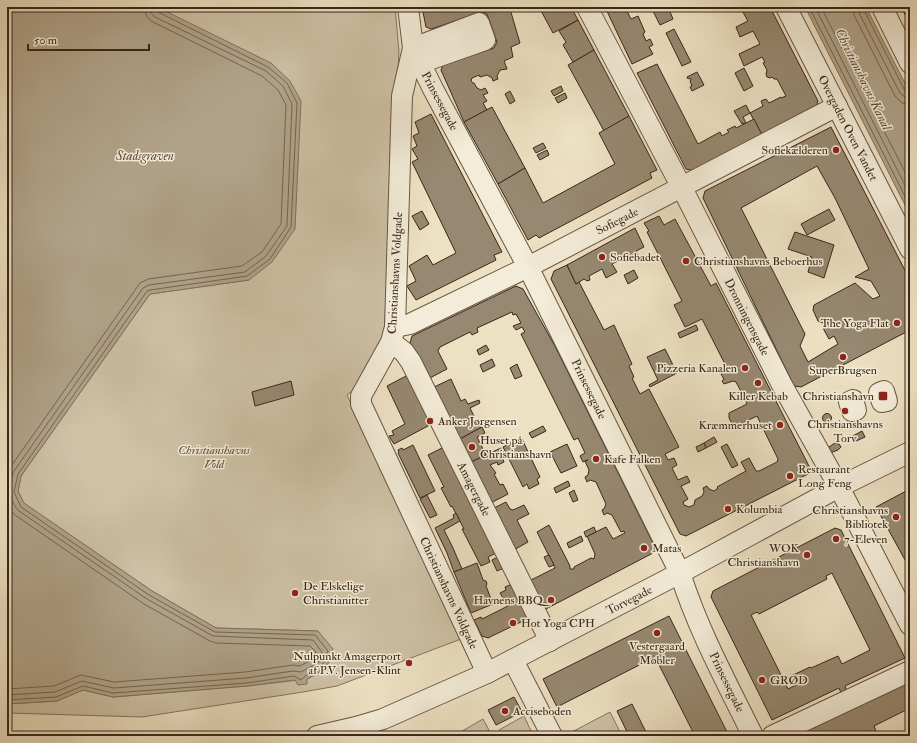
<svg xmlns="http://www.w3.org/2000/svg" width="917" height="743" font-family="'IM FELL Double Pica',serif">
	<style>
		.green { fill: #cec1a6; stroke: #84745f }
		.water { fill: #b0a289; stroke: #80715c }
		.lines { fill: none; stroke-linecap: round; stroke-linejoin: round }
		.shore { stroke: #746450; stroke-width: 1 }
		.building { fill: #978871; stroke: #392718; fill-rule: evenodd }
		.minor-casing { stroke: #665643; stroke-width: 22 }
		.minor { stroke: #f3ecd8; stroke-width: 20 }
		.poi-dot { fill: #8f2418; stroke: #f3ecd8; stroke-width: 1.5 }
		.labels { text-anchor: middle; stroke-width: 3; stroke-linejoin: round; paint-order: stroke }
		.street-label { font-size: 12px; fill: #392718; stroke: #f3ecd8 }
		.poi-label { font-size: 12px; fill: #392718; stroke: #f3ecd8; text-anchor: start }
		.park-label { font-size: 12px; font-style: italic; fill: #5e4e3c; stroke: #f3ecd8 }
		.water-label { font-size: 13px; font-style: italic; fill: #5d4c3a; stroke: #f3ecd8 }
	</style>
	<rect width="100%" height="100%" fill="#ede1c3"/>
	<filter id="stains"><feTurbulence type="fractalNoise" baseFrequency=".005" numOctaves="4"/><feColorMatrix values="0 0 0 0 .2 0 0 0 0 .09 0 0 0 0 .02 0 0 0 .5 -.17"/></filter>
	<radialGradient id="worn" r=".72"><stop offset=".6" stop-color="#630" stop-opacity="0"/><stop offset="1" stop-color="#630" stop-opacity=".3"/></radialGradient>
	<g class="green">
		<path d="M157 7H395L399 52 384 336 356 388 347 395 461 639 337 686 303 692 142 717 7 713V704L57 701 83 690 113 697 247 686 307 679 326 669 318 631 216 628 152 591 23 503 18 491 21 476 150 294 249 280Z"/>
		<path d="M610 712 622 736H574L572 732Z"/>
		<path d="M524 716 531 731 540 736H503L499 730Z"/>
		<path d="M483 719 492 736H450L457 734Z"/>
	</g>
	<g class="water">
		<path d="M7 7H157L271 63 290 81 301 101 295 229 272 262 249 280 150 294 21 476 18 491 24 503 152 591 216 628 318 631 333 649 326 669 307 679V684L298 685 295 680 247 686 113 697 83 690 57 701 7 704Z"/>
		<path d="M805 7H866L910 93V215Z"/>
	</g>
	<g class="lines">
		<g class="shore">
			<path d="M809 7 910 206"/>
			<path d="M815 7 910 195"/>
			<path d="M821 7 910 182"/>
			<path d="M852 7 854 15 895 96 902 103 910 104"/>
			<path d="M858 7 859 13 900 93 905 97 910 98"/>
			<path d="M863 7 864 10 905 91 910 93"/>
			<path d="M7 472 140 283 148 279 242 266 262 252 281 224 286 105 278 90 262 76 151 21 146 15 144 7"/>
			<path d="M7 503 11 511 15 515 144 604 210 641 216 643 310 646 316 652 313 659 300 666 293 665 245 672 114 682 81 675 54 686 7 689"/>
			<path d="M7 695 55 692 82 681 114 688 246 678 293 671 301 672 318 663 322 652 313 640 213 636 147 599 19 511C8 500 8 484 14 471L143 288 149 285 245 272 266 256 287 226 292 104 283 86 266 71 155 17 151 13 150 7"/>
			<path d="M7 700 56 697 83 686 113 693 247 683 294 676 301 680 305 676 322 666 328 651 315 635 215 632 149 595 21 507 14 492 18 474 147 291 150 290 247 276 270 259 291 227 297 103 287 83 268 67 158 12 155 7"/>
		</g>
	</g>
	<g class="building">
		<path d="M422 7H506V9H510L520 43 511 47 513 57 504 61 507 69 500 70 497 76 498 79 493 81 492 78 487 75 480 77 479 75 472 78 471 81 473 83H474L477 88 481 90 485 88 488 93 483 95 487 101 483 103 487 110 464 122 441 70 443 65 494 48 497 42 487 14 482 12 431 29 426 27Z"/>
		<path d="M539 7H571L578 20 553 33Z"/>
		<path d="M605 7H625L631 19 638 16 645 32 643 34 646 41 650 39 653 45 649 47 653 54 632 64Z"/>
		<path d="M656 7H668L673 19 660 25 652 9Z"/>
		<path d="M740 7H770L818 101 816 107 762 135 750 113 763 106 761 101 766 99 769 103 781 97V98L786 96 777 79H774L772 77 770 78 767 77 766 74 767 70 763 63 765 62 762 57 744 66 739 54 760 44 753 31 740 37 736 27 748 21Z"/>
		<path d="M901 7H910V24Z"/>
		<path d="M578 20 594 50 573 62 563 45 566 42 559 31Z"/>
		<path d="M674 29 691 62 682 66 666 33Z"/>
		<path d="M594 50 629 116 604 131 568 65Z"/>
		<path d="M657 64 698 144 720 132 722 136 729 132 727 130 735 126 736 128 754 119 762 135 694 171 686 169 637 73Z"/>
		<path d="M744 68 753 86 744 91 735 73Z"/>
		<path d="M697 72 704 85 692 91 690 87 692 86 690 81 691 80 690 78 688 79 687 77Z"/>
		<path d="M561 86 563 91 554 96 551 91Z"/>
		<path d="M510 91 515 101 510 104 505 94Z"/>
		<path d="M565 93 567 98 558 103 555 98Z"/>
		<path d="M746 105 750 113 743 117 746 123 742 124 734 111Z"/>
		<path d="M492 107 525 168 498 184 464 122Z"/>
		<path d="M431 114 502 252 494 255 496 260 416 300 407 286 416 281 409 266 427 255 433 265 456 253 412 162 418 159 412 149 417 146 413 136 419 133 415 122Z"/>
		<path d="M629 116 657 170 650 173 652 178 539 238 536 235 528 240 498 184 525 168 543 203 615 164 599 133Z"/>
		<path d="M831 127 910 280V330L801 387 794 386 703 198 705 191ZM817 166 835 198 869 269 855 277 871 281 880 296 873 299 855 283 814 305 813 310 818 321 823 323 827 321 828 323 823 325 824 330 829 339 834 336 838 344 808 362 800 346 805 334 741 208Z"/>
		<path d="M543 143 546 148 536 153 533 148Z"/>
		<path d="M547 150 549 155 540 160 537 155Z"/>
		<path d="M829 209 835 220 807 235 801 224Z"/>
		<path d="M422 211 429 224 420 230 412 216Z"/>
		<path d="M659 216 664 225 675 219 711 286 716 283 812 472 686 536 680 534 551 279 554 271 567 265 576 284 579 282 604 330 614 325 632 364 629 366 634 377 632 378 640 394 649 389 679 447 665 454 668 460 674 458 677 465 672 468 678 480 687 476 690 482 681 486 688 499 683 502 684 505 689 507 694 505 695 500 702 496 704 492 703 488 707 486 709 489 714 491 718 488 717 487 746 471 741 462 749 458 756 471H759L777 462 778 459 757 416 734 427 729 418V413L747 404 745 399 736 382 733 381 724 384 722 381 724 379 721 374 728 370 702 319 685 327 674 305 682 301 647 232 649 231 644 223Z"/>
		<path d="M635 228 644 247 636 251 638 256 632 259 629 255 612 264 617 272 606 278 602 269 589 276 590 280 587 281 584 279 576 284 567 265Z"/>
		<path d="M795 232 834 245 824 278 808 272 812 257 788 249Z"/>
		<path d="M634 270 638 278 628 284 624 275Z"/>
		<path d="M516 286 523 289 556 348 655 547 653 553 542 611 527 582 555 568 537 532 549 525 570 566V569H574V567L591 558 594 559 595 554 587 536 606 527 613 539 625 533 624 531 621 532 612 515 607 513 604 515 602 510 604 509 606 504 596 482 590 480 587 482 585 477 588 475 589 470 585 461 588 460 583 462 580 456 585 453 578 438 574 440 521 334 525 332 522 327 516 330 513 326 521 323 516 314 513 315 512 312 477 328 478 332 472 335 470 332 440 347 438 351 447 369 428 379 410 343 412 336Z"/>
		<path d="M696 325 698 330 680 338 678 333Z"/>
		<path d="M486 345 489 350 479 355 477 350Z"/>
		<path d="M665 349 677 373 650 387 649 385 658 380 647 357Z"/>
		<path d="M492 359 495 366 483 372 480 365Z"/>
		<path d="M517 364 522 376 515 379 510 368Z"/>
		<path d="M408 375 430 420 426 421 428 426 394 444 389 436 394 435 392 431 405 424 387 386Z"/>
		<path d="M451 379 461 401 465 399 468 404 479 400 480 403 470 408 474 416 452 427 432 388Z"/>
		<path d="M291 381 294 395 255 406 252 392Z"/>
		<circle cx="827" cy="418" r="4.5"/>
		<path d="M470 418 474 426 479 425 481 428 458 440 452 427Z"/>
		<path d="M543 426 546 431 532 438 529 433Z"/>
		<path d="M482 427 485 433 477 437 486 455 469 463 458 440Z"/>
		<path d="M862 431 865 437 854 442 851 437Z"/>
		<path d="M521 437 540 477 537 479 539 484 529 489 527 484 523 487 503 447Z"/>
		<path d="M714 437 717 442 706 448 704 443Z"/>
		<path d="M704 443 706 448 698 452 696 447Z"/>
		<path d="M835 443 839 444 841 447 838 450 830 453 827 450 829 447Z"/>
		<path d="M567 444 577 466 561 473 550 452Z"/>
		<path d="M727 444 738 465 732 468 721 447Z"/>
		<path d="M413 445 435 491 420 498 398 453 399 452 398 450 402 448 403 450Z"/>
		<path d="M444 447 496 553 488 557 490 562 481 566 462 529H464L452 506 451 507 441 488 444 487 428 455Z"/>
		<path d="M501 448 506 457 503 459 504 462 498 465 497 462 490 465 496 473 494 474 500 485 503 484 508 494 489 504 469 463Z"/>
		<path d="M568 481 570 486 556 493 554 488Z"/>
		<path d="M910 489V569L876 507Z"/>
		<path d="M574 490 578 500 573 502 569 493Z"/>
		<path d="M427 495 437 515 430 518 420 499Z"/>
		<path d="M506 502 510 509 513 510 524 505 529 514 517 520 528 542 512 551 492 509Z"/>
		<path d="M456 513 460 521 444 530 453 548 462 569 454 572 447 553 435 528 454 518 453 515Z"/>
		<path d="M594 527 596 532 586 537 584 532Z"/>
		<path d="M835 528 841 530 905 658 845 686 846 690 841 693 839 688 772 720 711 597 713 591ZM832 573 870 650 842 664 838 656 811 668 810 667 791 676 796 685 788 689 751 615 757 612 759 614 827 579 826 576Z"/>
		<path d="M581 536 583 541 569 548 567 543Z"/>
		<path d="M549 555 554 565 549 567 544 557Z"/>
		<path d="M498 557 504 568 497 571 492 560Z"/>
		<path d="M477 563 483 580 486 581 487 584 486 586 493 604 471 613 454 572Z"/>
		<path d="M512 584 527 615 525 620 488 638 482 636 474 620 481 617 482 619 508 606 500 593 506 590 505 587Z"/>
		<path d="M669 616 729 736H695L655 657 557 707 543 679Z"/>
		<path d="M910 681V708L874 726 878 736H796Z"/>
		<path d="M514 697 522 712 496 725 488 710Z"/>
		<path d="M632 704 648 736H629L617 711Z"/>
	</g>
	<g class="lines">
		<g class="minor-casing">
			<g id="minor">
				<path d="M408 7 413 48 402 96 395 327 391 342 361 396V404L487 673"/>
				<path d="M587 7 681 186 781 383 839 487 910 625"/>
				<path d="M786 7 910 249"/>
				<path d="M882 7 910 63"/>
				<path d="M420 63 485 40 479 23 413 48 433 89 528 267 680 573C698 630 727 683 753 736"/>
				<path d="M395 327 410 324 528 267 837 106"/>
				<path d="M391 342 404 352 411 362 550 641"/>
				<path d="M884 391 887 401 882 402 879 393Z"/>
				<path d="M853 400 856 410 852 411 849 402Z"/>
				<path d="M513 660 552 736"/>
				<path d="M317 736 356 727 383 719 487 673 680 573 839 487 910 452"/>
				<path d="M772 736 910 671"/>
			</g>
		</g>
		<use href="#minor" class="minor"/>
	</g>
	<g class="poi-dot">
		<circle cx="836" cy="150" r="4"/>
		<circle cx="602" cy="257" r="4"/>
		<circle cx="686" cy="261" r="4"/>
		<circle cx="897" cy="323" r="4"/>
		<circle cx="843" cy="357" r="4"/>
		<circle cx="745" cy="368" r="4"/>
		<circle cx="758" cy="383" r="4"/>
		<rect x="878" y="391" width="10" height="10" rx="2"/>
		<circle cx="845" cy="411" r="4"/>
		<circle cx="430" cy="421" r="4"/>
		<circle cx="780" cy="425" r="4"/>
		<circle cx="472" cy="447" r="4"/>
		<circle cx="596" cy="459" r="4"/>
		<circle cx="790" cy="476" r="4"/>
		<circle cx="728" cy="509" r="4"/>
		<circle cx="896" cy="517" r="4"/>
		<circle cx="836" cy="539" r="4"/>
		<circle cx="644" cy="548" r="4"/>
		<circle cx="807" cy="555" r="4"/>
		<circle cx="295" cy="593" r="4"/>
		<circle cx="551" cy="600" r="4"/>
		<circle cx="513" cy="623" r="4"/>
		<circle cx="657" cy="633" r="4"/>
		<circle cx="409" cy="663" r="4"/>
		<circle cx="762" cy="680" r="4"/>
		<circle cx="505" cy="711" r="4"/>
	</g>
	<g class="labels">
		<g class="street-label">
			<text transform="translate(440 101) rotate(62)" y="4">Prinsessegade</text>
			<text transform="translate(848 128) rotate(63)" y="4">Overgaden Oven Vandet</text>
			<text transform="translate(617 221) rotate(-27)" y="4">Sofiegade</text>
			<text transform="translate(395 273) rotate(-87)" y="4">Christianshavns Voldgade</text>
			<text transform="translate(747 317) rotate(63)" y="4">Dronningensgade</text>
			<text transform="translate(589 389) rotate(64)" y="4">Prinsessegade</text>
			<text transform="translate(474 489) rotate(63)" y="4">Amagergade</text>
			<text transform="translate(449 593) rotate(65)" y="4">Christianshavns Voldgade</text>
			<text transform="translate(629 600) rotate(-27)" y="4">Torvegade</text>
			<text transform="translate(727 682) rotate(64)" y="4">Prinsessegade</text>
		</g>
		<g class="poi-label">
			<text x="828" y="154" text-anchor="end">Sofiekælderen</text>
			<text x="610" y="261">Sofiebadet</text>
			<text x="694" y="265">Christianshavns Beboerhus</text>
			<text x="889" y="327" text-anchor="end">The Yoga Flat</text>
			<text x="737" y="372" text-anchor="end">Pizzeria Kanalen</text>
			<text x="843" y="374" text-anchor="middle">SuperBrugsen</text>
			<text x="758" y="400" text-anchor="middle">Killer Kebab</text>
			<text x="874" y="400" text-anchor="end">Christianshavn</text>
			<text x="438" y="425">Anker Jørgensen</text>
			<text x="845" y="428" text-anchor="middle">Christianshavns<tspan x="845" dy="14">Torv</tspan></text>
			<text x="772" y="429" text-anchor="end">Kræmmerhuset</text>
			<text x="480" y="444">Huset på<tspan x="480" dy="14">Christianshavn</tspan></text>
			<text x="604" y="463">Kafe Falken</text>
			<text x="798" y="473">Restaurant<tspan x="798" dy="14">Long Feng</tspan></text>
			<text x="736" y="513">Kolumbia</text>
			<text x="888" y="514" text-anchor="end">Christianshavns<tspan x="888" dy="14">Bibliotek</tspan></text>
			<text x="844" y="543">7-Eleven</text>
			<text x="652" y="552">Matas</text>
			<text x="799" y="552" text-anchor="end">WOK<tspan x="799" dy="14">Christianshavn</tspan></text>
			<text x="303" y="590">De Elskelige<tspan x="303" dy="14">Christianitter</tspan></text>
			<text x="543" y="604" text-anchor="end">Havnens BBQ</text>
			<text x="521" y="627">Hot Yoga CPH</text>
			<text x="657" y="650" text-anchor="middle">Vestergaard<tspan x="657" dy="14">Møbler</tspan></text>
			<text x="401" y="660" text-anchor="end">Nulpunkt Amagerport<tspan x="401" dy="14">af P.V. Jensen-Klint</tspan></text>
			<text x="770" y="684">GRØD</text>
			<text x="513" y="715">Acciseboden</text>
		</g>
		<g class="park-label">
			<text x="214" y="454">Christianshavns<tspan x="214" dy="14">Vold</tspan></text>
		</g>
		<g class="water-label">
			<text transform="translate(864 79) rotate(64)" y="5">Christianshavns Kanal</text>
			<text x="145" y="160">Stadsgraven</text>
		</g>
	</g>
	<rect width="917" height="743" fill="none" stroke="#ede1c3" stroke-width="24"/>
	<rect x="8" y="8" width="901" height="727" fill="none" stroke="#392718" stroke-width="2"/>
	<rect x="12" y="12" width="893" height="719" fill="none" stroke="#392718"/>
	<path d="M28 44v6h121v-6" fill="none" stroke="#392718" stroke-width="2"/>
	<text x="34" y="44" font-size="12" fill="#392718" stroke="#f3ecd8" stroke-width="3" paint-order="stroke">50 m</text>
	<rect width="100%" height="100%" filter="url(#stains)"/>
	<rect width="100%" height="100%" fill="url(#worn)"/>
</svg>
